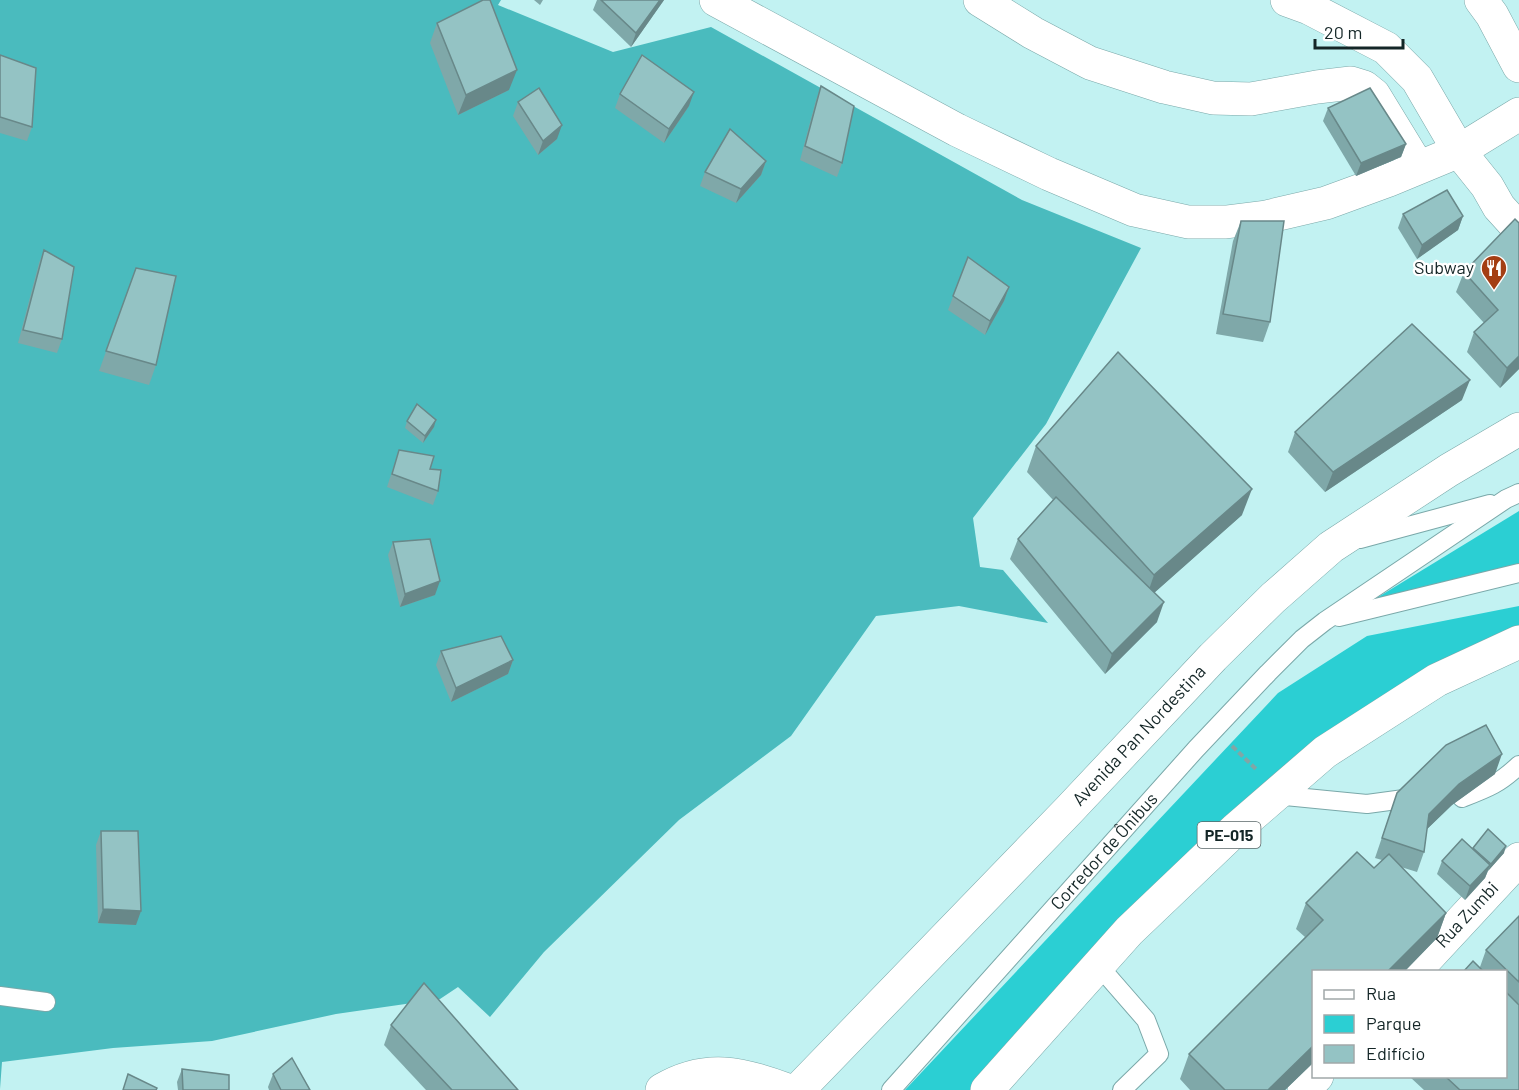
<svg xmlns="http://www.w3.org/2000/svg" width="1519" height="1090" font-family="Barlow,sans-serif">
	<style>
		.green { fill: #2bcfd3 }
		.forest { fill: #4abbbe }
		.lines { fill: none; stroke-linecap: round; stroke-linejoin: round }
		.service-casing { stroke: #7aa8a9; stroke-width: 20 }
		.minor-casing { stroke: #7aa8a9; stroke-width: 34 }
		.tertiary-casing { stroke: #7aa8a9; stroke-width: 34 }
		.trunk-casing { stroke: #7aa8a9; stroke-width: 34 }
		.path { stroke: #81a6a6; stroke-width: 4; stroke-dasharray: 6 3; stroke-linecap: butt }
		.service { stroke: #fff; stroke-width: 18 }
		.minor { stroke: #fff; stroke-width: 33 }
		.tertiary { stroke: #fff; stroke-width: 33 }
		.trunk { stroke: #fff; stroke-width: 33 }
		.wall { fill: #7fa8a9 }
		.shaded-wall { fill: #688889 }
		.building { fill: #94c3c4; stroke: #688889; stroke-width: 1.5 }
		.labels { text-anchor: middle; stroke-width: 4.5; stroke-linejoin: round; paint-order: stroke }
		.shield { fill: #fff; stroke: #5a6768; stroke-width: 1.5 }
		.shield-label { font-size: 16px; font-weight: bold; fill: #142627 }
		.poi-label { font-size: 18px; fill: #142627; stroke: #fff; text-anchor: end }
		.street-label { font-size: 18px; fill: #142627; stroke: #fff }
	</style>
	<rect width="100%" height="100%" fill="#c2f2f2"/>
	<g class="green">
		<path d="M1519 511V566L1375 599Z"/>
		<path d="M1519 606V628L1364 708 974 1090H905L1278 693 1367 636Z"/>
	</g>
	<path class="forest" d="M0 0H501L498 5 613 52 711 27 1022 200 1141 248 1046 424 973 518 980 567 1003 570 1048 623 959 606 876 616 791 736 679 820 544 952 490 1017 458 987 440 999 336 1014 212 1041 113 1048 2 1062 0 1089Z"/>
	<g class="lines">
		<g class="service-casing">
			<g id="service">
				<path d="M1360 539 1490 504"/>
				<path d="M1339 617 1519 573"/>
				<path d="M1275 795 1367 804 1404 799"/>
				<path d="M1462 798C1488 788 1499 784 1519 765"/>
				<path d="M1099 966 1146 1020 1159 1054 1122 1090"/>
				<path d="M0 996 46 1002"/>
				<path id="s1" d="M891 1090 1196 749 1268 673 1302 639 1325 621 1506 499 1519 493"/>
			</g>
		</g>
		<g class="minor-casing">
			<g id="minor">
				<path d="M716 0 957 130 1049 174 1134 210 1188 222H1226L1266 217 1326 203 1389 180 1459 151 1519 114"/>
				<path d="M980 0 1033 33 1090 63 1164 87 1213 98 1251 99 1317 87 1351 83 1364 87 1374 95 1418 167"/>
				<path d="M1287 0 1309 8 1386 48 1417 79 1459 151 1487 186 1499 207 1519 229"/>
				<path d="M1481 0 1492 15 1519 66"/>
				<path id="s2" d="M1414 972 1519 859"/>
				<path d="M1304 1090 1317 1076"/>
			</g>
		</g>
		<g class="tertiary-casing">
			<path id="tertiary" d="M662 1090C706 1064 742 1073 787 1090"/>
		</g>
		<g class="trunk-casing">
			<g id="trunk">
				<path id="s3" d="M798 1090 1069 810 1213 657 1273 598 1331 547 1449 470 1519 429"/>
				<path d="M987 1090 1129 931 1236 829 1325 752 1437 680 1519 642"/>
			</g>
		</g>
		<path class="path" d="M1232 746 1257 770"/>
		<use href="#service" class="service"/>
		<use href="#minor" class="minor"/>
		<use href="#tertiary" class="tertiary"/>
		<use href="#trunk" class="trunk"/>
	</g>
	<g class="wall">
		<path d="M534 0H543L540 5Z"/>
		<path d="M597 0H664L631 47 593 10Z"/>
		<path d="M437 23 509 90 458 115 430 43Z"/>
		<path d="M0 55 32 127 27 141 0 133Z"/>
		<path d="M821 86 842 163 837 177 800 160 816 100Z"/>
		<path d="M620 94 689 106 664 143 615 108Z"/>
		<path d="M518 102 557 139 538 155 513 116Z"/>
		<path d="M1328 108 1406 144 1401 157 1356 176 1323 121Z"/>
		<path d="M766 161 761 175 736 203 700 186 705 172Z"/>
		<path d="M1403 214 1463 216 1458 230 1417 259 1398 228Z"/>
		<path d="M1241 221 1270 322 1263 342 1216 334 1233 241Z"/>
		<path d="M1519 223V369L1500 388 1467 352 1474 332 1484 323 1456 292 1464 272Z"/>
		<path d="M44 250 62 339 57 353 18 343 39 263Z"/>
		<path d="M968 257 1009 287 1004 301 985 335 948 310Z"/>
		<path d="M136 268 156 365 149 385 99 371Z"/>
		<path d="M1462 400 1325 492 1288 452 1295 432Z"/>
		<path d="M407 421 434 427 423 443 405 428Z"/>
		<path d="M1036 446 1242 515 1155 592 1157 622 1105 674 1010 559 1018 539 1053 500 1027 472Z"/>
		<path d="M399 450 438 491 433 505 387 487Z"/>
		<path d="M393 542 435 595 400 607 388 555Z"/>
		<path d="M441 651 513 660 508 674 451 702 436 665Z"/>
		<path d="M1495 774 1452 805 1427 829 1424 852 1417 872 1401 867 1446 913 1437 938 1404 972H1314V1062L1285 1090H1190L1180 1079 1189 1054 1305 937 1296 929 1306 903 1374 868 1382 860 1375 858 1397 793Z"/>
		<path d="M101 831 136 925 98 923 96 845Z"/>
		<path d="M1473 848 1504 853 1488 871 1485 878 1465 900 1437 874 1442 861 1472 849Z"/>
		<path d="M1519 916V1090H1424L1410 1077H1506V972H1463L1480 967 1486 950Z"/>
		<path d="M391 1025 518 1090H426L384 1045Z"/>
		<path d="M182 1069 229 1090H178L177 1082Z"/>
		<path d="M273 1074 310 1090H269L268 1087Z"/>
	</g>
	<g class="shaded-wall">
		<path d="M660 0H664L631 47 636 33Z"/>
		<path d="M517 70 509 90 458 115 466 95Z"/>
		<path d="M694 92 689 106 664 143 669 129Z"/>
		<path d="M562 125 557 139 538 155 543 141Z"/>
		<path d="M1406 144 1401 157 1356 176 1361 163Z"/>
		<path d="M766 161 761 175 736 203 741 189Z"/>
		<path d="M1463 216 1458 230 1417 259 1422 245Z"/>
		<path d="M1009 287 1004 301 985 335 990 321Z"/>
		<path d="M1519 356V369L1500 388 1507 368Z"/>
		<path d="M1470 380 1462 400 1325 492 1333 472Z"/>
		<path d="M436 420 434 427 423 443 425 436Z"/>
		<path d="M1252 489 1242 515 1145 601 1154 575Z"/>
		<path d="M440 581 435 595 400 607 405 594Z"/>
		<path d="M1164 602 1157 622 1105 674 1112 654Z"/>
		<path d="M513 660 508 674 451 702 456 688Z"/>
		<path d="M1502 754 1495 774 1452 805 1422 834 1429 814 1459 784Z"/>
		<path d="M1506 846 1504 853 1488 871 1491 864Z"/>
		<path d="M1490 865 1485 878 1465 900 1470 886Z"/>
		<path d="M103 909 141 911 136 925 98 923Z"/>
		<path d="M1446 913 1437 938 1404 972H1387Z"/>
		<path d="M1314 1045V1062L1285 1090H1268Z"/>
	</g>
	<g class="building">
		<path d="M483 0H490L517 70 466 95 437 23Z"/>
		<path d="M601 0H660L636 33Z"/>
		<path d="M0 55 36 68 32 127 0 117Z"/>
		<path d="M642 55 694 92 669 129 620 94Z"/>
		<path d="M821 86 854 106 842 163 805 146Z"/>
		<path d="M539 88 562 125 543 141 518 102Z"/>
		<path d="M1370 88 1406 144 1361 163 1328 108Z"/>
		<path d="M730 129 766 161 741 189 705 172Z"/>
		<path d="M1447 190 1463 216 1422 245 1403 214Z"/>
		<path d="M1515 219 1519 223V356L1507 368 1474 332 1498 310 1464 272Z"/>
		<path d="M1241 221H1284L1270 322 1223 314Z"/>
		<path d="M44 250 74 267 62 339 23 330Z"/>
		<path d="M968 257 1009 287 990 321 953 296Z"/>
		<path d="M136 268 176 276 156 365 106 351Z"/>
		<path d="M1412 324 1470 380 1333 472 1295 432Z"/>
		<path d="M1118 352 1252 489 1154 575 1036 446Z"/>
		<path d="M417 404 436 420 425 436 407 421Z"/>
		<path d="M399 450 434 456 430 469 441 470 438 491 392 474Z"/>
		<path d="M1056 497 1164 602 1112 654 1018 539Z"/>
		<path d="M430 539 440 581 405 594 393 542Z"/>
		<path d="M501 636 513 660 456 688 441 651Z"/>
		<path d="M1486 725 1502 754 1459 784 1429 814 1424 852 1382 838 1397 793 1446 745Z"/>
		<path d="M1488 829 1506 846 1491 864 1473 848Z"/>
		<path d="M101 831H138L141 911 103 909Z"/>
		<path d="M1462 839 1490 865 1470 886 1442 861Z"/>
		<path d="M1357 852 1374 868 1389 854 1446 913 1387 972H1314V1045L1268 1090H1225L1189 1054 1323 920 1306 903Z"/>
		<path d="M1519 916V982L1486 950Z"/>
		<path d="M1473 961 1484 972H1463Z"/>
		<path d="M424 983 518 1090H452L391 1025Z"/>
		<path d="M1506 992 1519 1005V1090H1460L1446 1077H1506Z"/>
		<path d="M292 1058 310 1090H281L273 1074Z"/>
		<path d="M182 1069 229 1075V1090H183Z"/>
		<path d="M128 1074 157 1088 156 1090H123Z"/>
	</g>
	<defs>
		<g id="restaurant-pin" transform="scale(1.35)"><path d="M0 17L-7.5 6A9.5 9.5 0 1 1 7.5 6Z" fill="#a43e13" stroke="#fff"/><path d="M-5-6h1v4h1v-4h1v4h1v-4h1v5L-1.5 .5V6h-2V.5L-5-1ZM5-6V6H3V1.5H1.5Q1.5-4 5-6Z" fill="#fff"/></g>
	</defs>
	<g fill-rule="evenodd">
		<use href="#restaurant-pin" x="1494" y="268"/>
	</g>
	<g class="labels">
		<rect class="shield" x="1197.5" y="822" width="63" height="26" rx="4.5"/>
		<g class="shield-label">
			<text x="1229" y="841">PE-015</text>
		</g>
		<g class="poi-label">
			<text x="1474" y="274">Subway</text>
		</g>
		<g class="street-label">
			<text dy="6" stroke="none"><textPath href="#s3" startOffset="492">Avenida Pan Nordestina</textPath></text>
			<text dy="6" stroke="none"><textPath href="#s1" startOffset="320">Corredor de Ônibus</textPath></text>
			<text dy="6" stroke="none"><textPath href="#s2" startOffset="78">Rua Zumbi</textPath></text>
		</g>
	</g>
	<rect x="1312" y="970" width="195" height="108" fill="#ffffff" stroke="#a1a8a9" stroke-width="1.5"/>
	<rect x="1324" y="990" width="30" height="9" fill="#ffffff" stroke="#a1a8a9" stroke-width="1.5"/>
	<text x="1366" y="1000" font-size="18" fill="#142627">Rua</text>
	<rect x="1324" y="1015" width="30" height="18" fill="#2bcfd3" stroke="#a1a8a9" stroke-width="1.5"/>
	<text x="1366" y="1030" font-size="18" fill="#142627">Parque</text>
	<rect x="1324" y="1045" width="30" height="18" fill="#94c3c4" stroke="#a1a8a9" stroke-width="1.5"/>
	<text x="1366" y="1060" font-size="18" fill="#142627">Edifício</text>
	<path d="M1315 39v9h88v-9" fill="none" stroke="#142627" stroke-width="3"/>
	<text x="1324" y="39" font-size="18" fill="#142627" stroke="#ffffff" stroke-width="4.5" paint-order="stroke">20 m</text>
</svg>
